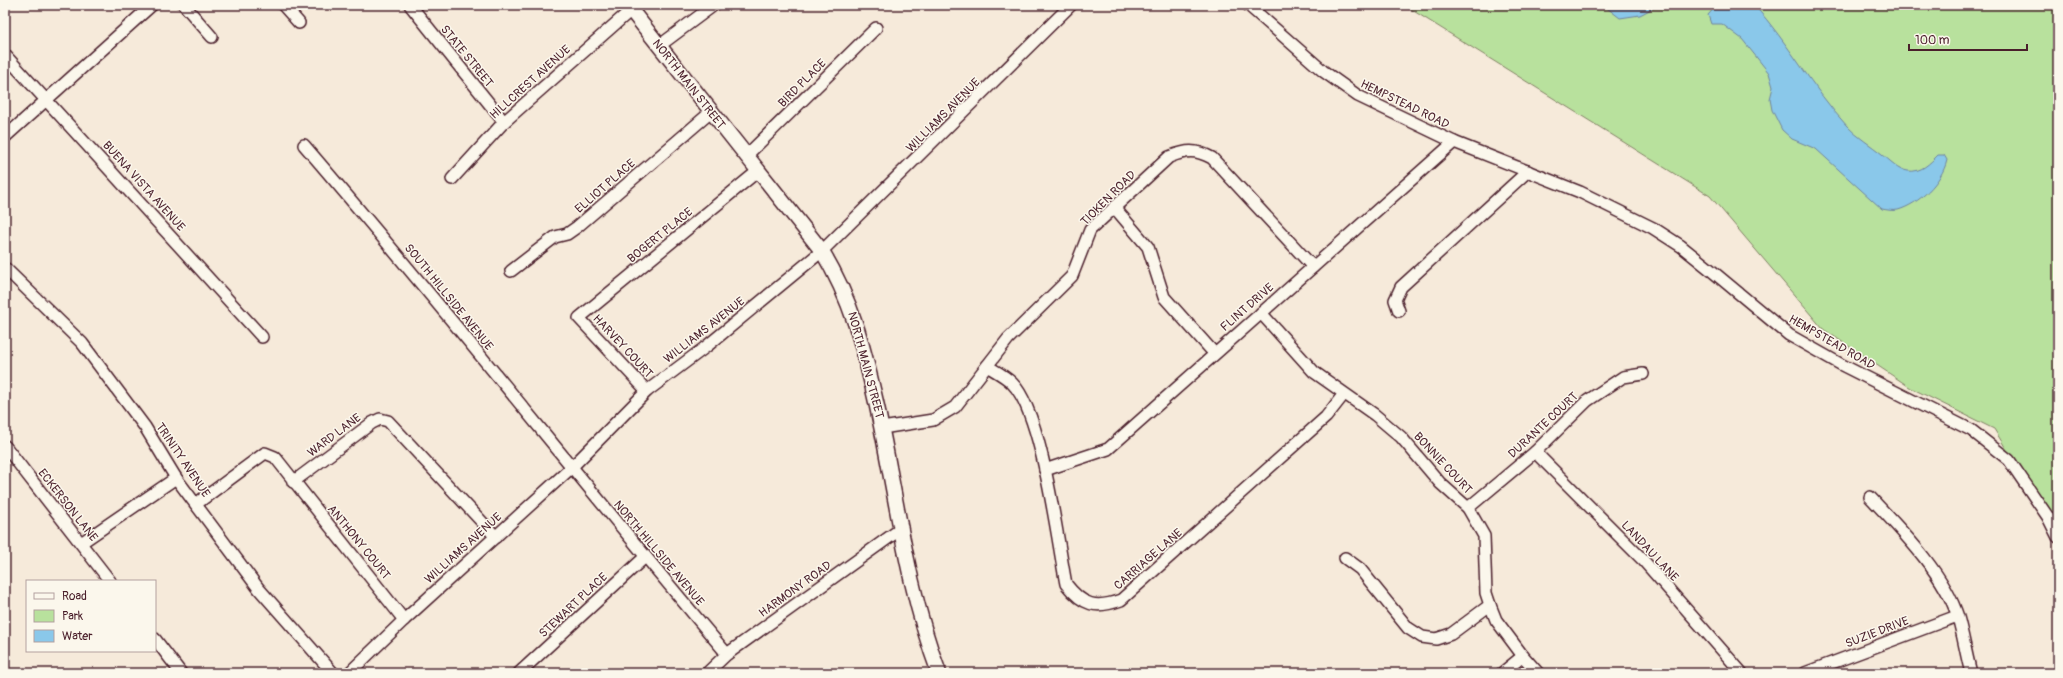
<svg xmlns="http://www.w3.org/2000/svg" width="2063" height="678" font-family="Pangolin,sans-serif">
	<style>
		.green { fill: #b8e19d; stroke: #818064 }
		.water { fill: #8ac8ea; stroke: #70849e }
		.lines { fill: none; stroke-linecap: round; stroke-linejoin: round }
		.minor-casing { stroke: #4a1f2b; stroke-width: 14 }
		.major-casing { stroke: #4a1f2b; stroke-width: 17 }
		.minor { stroke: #fbf7ec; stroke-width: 11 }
		.major { stroke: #fbf7ec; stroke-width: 14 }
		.labels { text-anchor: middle; stroke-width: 3; stroke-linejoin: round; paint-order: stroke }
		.street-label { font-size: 12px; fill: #4a1f2b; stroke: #fbf7ec }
	</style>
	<rect width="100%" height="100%" fill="#f6eada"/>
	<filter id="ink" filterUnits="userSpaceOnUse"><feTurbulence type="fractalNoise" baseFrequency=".025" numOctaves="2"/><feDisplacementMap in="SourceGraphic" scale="8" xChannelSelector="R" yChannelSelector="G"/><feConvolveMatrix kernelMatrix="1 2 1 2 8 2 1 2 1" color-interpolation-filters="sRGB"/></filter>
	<g filter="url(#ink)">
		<path class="green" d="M1404 5H2058V533L1994 429 1911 388 1823 329 1710 196Z"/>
		<g class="water">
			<path d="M1603 5H1659L1640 15 1620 18Z"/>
			<path d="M1717 5H1754C1788 42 1812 88 1847 126 1857 137 1871 145 1882 154 1889 160 1899 170 1908 171 1921 173 1930 163 1938 155H1944L1947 160C1942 182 1919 204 1898 210 1893 211 1887 210 1882 209L1816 149 1792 139 1782 130 1772 110 1770 99 1773 87 1769 73 1742 39 1722 24H1711L1708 15Z"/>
		</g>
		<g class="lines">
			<g class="minor-casing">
				<g id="minor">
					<path d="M184 5 212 37"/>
					<path d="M283 5 299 23"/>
					<path d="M410 5 504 122"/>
					<path d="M1248 5 1323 71 1358 96 1454 142 1580 192 1653 228 1681 246 1712 271 1789 335 1842 365 1971 430 2009 460 2048 517 2058 537"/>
					<path d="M659 46 714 5"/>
					<path d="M5 55 262 337"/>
					<path d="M5 137 152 5"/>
					<path d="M304 145C448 312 585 486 727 654"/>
					<path d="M746 156 876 28"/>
					<path d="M452 179 504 122 631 10"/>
					<path d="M1114 207 1148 247 1164 297 1214 353"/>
					<path d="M5 268 82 343 145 427 176 478 259 589 333 673"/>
					<path d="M511 271 555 237 567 234 577 227 711 112"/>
					<path d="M1399 311 1395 300 1401 287 1528 171"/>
					<path d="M1261 313 1314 372 1375 415 1401 437 1440 483 1468 508 1484 536 1486 593 1490 605 1496 620 1523 656 1538 673"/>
					<path d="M987 366C995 371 1005 376 1012 383 1042 412 1057 539 1066 584 1083 606 1096 609 1121 600L1326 417 1344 394"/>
					<path d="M647 391 579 318 758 171"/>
					<path d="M882 428 933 420 955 407 1008 339 1072 276 1090 230 1169 157C1187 150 1195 149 1212 158L1313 267"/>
					<path d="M5 446 110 581"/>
					<path d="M1535 452 1643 560 1742 673"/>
					<path d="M1045 470 1108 449 1454 142"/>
					<path d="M293 482 372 423 380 419 388 421 496 537"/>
					<path d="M1870 497C1901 530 1944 573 1958 617 1963 635 1966 654 1971 673"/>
					<path d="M196 504 265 453 275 457 404 620"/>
					<path d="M1468 508 1535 452 1587 401 1623 377 1643 374"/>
					<path d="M81 543 176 478"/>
					<path d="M1345 558 1360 569 1408 628 1422 637 1436 639 1451 634 1490 605"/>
					<path d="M155 639 181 673"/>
					<path d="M349 673 404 620 571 468 647 391 707 346 822 251 1071 5"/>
					<path d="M519 673 645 557"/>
					<path d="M707 673 727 654 902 528"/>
					<path d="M1502 673 1523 656"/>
					<path d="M1805 673 1957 616"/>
				</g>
			</g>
			<g class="major-casing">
				<path id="major" d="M627 5 822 251C852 301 863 345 876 402 896 492 906 586 939 673"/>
			</g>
			<use href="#minor" class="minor"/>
			<use href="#major" class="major"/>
		</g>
	</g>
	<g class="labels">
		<g class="street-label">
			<text transform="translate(467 56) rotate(51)" y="4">STATE STREET</text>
			<text transform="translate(530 82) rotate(-42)" y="4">HILLCREST AVENUE</text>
			<text transform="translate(802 83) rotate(-45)" y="4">BIRD PLACE</text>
			<text transform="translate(689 84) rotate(52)" y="4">NORTH MAIN STREET</text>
			<text transform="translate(1405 104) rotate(26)" y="4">HEMPSTEAD ROAD</text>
			<text transform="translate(943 115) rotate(-45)" y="4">WILLIAMS AVENUE</text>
			<text transform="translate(144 186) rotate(48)" y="4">BUENA VISTA AVENUE</text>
			<text transform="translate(605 186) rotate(-41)" y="4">ELLIOT PLACE</text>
			<text transform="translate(1108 198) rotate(-45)" y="4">TIOKEN ROAD</text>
			<text transform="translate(660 235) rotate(-39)" y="4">BOGERT PLACE</text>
			<text transform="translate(449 297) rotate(51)" y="4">SOUTH HILLSIDE AVENUE</text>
			<text transform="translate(1247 307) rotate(-41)" y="4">FLINT DRIVE</text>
			<text transform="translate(704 330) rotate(-38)" y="4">WILLIAMS AVENUE</text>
			<text transform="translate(1832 342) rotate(30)" y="4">HEMPSTEAD ROAD</text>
			<text transform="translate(623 346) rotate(47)" y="4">HARVEY COURT</text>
			<text transform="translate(866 365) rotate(75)" y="4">NORTH MAIN STREET</text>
			<text transform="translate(1543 425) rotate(-43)" y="4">DURANTE COURT</text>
			<text transform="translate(334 435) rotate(-37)" y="4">WARD LANE</text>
			<text transform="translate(183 460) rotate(56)" y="4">TRINITY AVENUE</text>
			<text transform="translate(1443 463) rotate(47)" y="4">BONNIE COURT</text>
			<text transform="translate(68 505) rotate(52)" y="4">ECKERSON LANE</text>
			<text transform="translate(359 542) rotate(51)" y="4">ANTHONY COURT</text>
			<text transform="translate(463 548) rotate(-42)" y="4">WILLIAMS AVENUE</text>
			<text transform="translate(1650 551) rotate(47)" y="4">LANDAU LANE</text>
			<text transform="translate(659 553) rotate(50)" y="4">NORTH HILLSIDE AVENUE</text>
			<text transform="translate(1148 559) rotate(-41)" y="4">CARRIAGE LANE</text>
			<text transform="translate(795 589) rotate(-36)" y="4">HARMONY ROAD</text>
			<text transform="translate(573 605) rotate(-43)" y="4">STEWART PLACE</text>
			<text transform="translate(1877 632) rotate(-21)" y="4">SUZIE DRIVE</text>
		</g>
	</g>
	<rect width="2063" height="678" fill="none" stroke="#fbf7ec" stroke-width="20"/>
	<rect x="10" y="10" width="2043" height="658" fill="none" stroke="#4a1f2b" stroke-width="1.5" filter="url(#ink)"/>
	<rect x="26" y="580" width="130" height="72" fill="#fbf7ec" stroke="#b4a19f"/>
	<rect x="34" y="593" width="20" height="6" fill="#fbf7ec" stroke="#b4a19f"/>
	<text x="62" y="600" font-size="12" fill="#4a1f2b">Road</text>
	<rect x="34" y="610" width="20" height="12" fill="#b8e19d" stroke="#b4a19f"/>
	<text x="62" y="620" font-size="12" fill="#4a1f2b">Park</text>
	<rect x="34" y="630" width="20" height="12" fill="#8ac8ea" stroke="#b4a19f"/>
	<text x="62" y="640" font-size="12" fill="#4a1f2b">Water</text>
	<path d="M1909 44v6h118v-6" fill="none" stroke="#4a1f2b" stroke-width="2"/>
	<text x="1915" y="44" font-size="12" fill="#4a1f2b" stroke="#fbf7ec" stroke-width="3" paint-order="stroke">100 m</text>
</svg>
